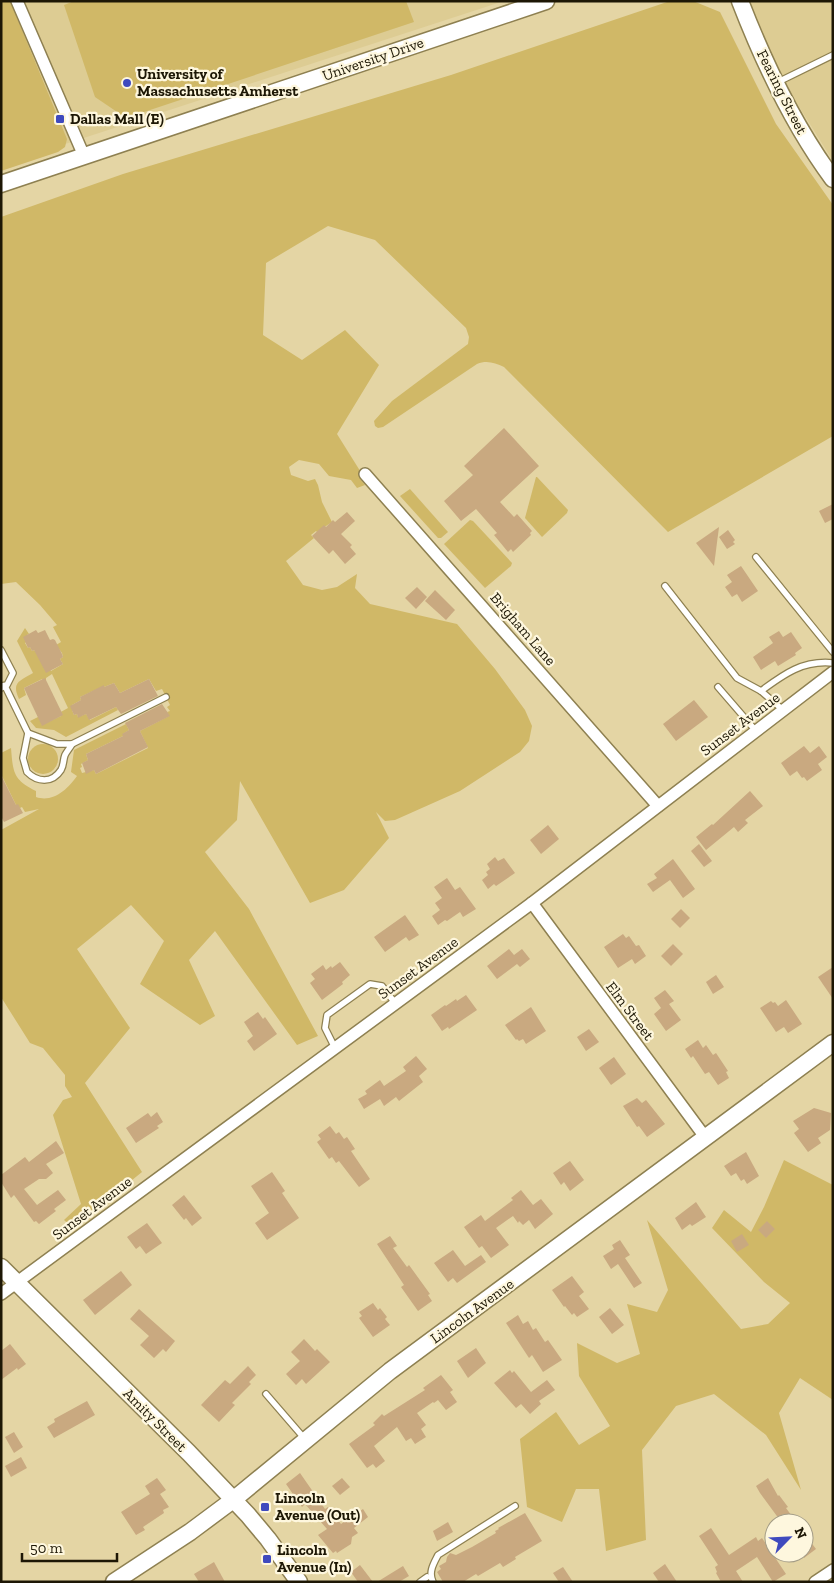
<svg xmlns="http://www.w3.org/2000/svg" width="834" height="1583" font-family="'Zilla Slab',serif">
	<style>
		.built { fill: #ddcc93 }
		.green { fill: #d0b867 }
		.building { fill: #c9a980 }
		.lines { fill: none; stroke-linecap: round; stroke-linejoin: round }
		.lane-casing { stroke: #8e8051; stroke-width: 8 }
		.street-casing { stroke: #8e8051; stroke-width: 14 }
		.secondary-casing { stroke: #8e8051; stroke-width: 19 }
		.lane { stroke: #fff; stroke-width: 5.5 }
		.street { stroke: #fff; stroke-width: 11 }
		.secondary { stroke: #fff; stroke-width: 16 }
		.poi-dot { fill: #3f4abe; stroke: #fef7de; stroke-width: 2 }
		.labels { text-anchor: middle; stroke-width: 4.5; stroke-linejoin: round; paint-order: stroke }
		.street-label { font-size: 15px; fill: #1d1705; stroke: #fef7de }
		.poi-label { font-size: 15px; font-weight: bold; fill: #1d1705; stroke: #fef7de; text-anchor: start }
	</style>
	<rect width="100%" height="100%" fill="#e4d5a4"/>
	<g class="built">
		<path d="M1 1H504L1 165Z"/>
		<path d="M746 1H833V161L788 89Z"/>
	</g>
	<g class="green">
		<path d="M1 1H10L67 139 65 147 58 152 1 171Z"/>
		<path d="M74 1H406L414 22 126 118 95 97 64 5Z"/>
		<path d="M670 1H693L720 12 776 124 833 205V436L668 532 504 367C495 363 487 360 477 364L383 427 378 428 375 426 374 421 392 401 468 344 469 337 466 328 375 240 328 226 266 263 263 335 302 360 345 330 379 365 337 434 362 474 360 479 365 485 357 488 351 480 329 476 319 464 299 460 289 467 291 475 308 481 315 479 318 485 322 502 332 522 317 532 316 531 311 535 314 538 286 561 303 585 322 590 337 587 357 574 355 588 370 604 457 624 495 669 525 710 532 726 529 741 520 752 460 791 395 820 385 821 376 812 389 838 344 890 310 903 240 781 237 820 205 852 249 909 318 1036 297 1045 215 931 189 960 215 1016 200 1025 140 984 164 941 131 905 77 949 130 1028 85 1083 142 1172 73 1228 64 1220 81 1204 53 1115 63 1100 72 1097 65 1086V1075L43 1048 30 1043 1 997V830L39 809 25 812 22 807 20 808 16 805 1 774V753L11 748C13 772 13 780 36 791V797C53 803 68 789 77 776L71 772 74 750 126 724 129 730 123 734V736L86 754 88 760 81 764 82 767 80 768 82 773 94 770 96 774 148 748 140 731 169 716 167 712 170 711 167 707 170 705 162 689 156 691 149 679 120 693 114 683 104 687V686L80 697 81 700 72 705 74 709 72 710 74 715 77 714 78 717 86 714 90 720 116 707 118 710 66 737 54 730 36 728 30 721 40 716 42 725 61 716 59 713 68 708 52 674 46 678V681L44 682 42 679 24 688 26 695 19 699C11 682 20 681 33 673L17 641 25 628 29 634 27 635 29 640 25 643 28 648 30 647 32 651 34 650 51 671 63 664 60 659 63 657 62 653 56 645 61 642 53 627 57 625 40 605 16 582 1 584V217L123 174 451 75Z"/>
		<path d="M536 477H537L568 510 567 513 542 537 525 518Z"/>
		<path d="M410 489 448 532 441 538H438L400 496Z"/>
		<path d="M470 520 473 521 512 563 511 566 485 588 444 544Z"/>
		<circle cx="43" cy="759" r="15"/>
		<path d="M784 1160 833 1185V1400L800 1378 779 1413 801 1490 766 1435 714 1394 676 1406 642 1450 646 1540 606 1551 599 1489H576L562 1522 527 1507 520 1439 556 1412 579 1445 610 1426 579 1376 577 1343 617 1363 640 1354 627 1304 657 1312 668 1290 647 1220 741 1329 768 1324 790 1303 764 1282 712 1228 724 1210 751 1232 764 1207Z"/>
	</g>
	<g class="building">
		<path d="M504 428 539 466 500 502 514 517 517 514 532 531 530 533 531 535 513 552 511 549 508 552 494 535 497 533 476 509 461 521 444 501 473 475 464 466Z"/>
		<path d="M833 504V519L825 523 819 511Z"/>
		<path d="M347 512 355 521 341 534 352 545 350 547 356 554 345 564 333 550 329 554 312 536 324 525 326 527 333 520 335 522Z"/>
		<path d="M719 527 714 566 696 543Z"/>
		<path d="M728 530 735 540 733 542 735 544 727 549 719 537Z"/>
		<path d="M741 566 758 591 742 602 737 594 732 597 725 587 732 582 727 575Z"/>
		<path d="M417 587 427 597 416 609 405 598Z"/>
		<path d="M435 590 455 610 446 620 425 601Z"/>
		<path d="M36 630 38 633 45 630 50 640 53 639 55 640 62 654 63 657 60 659 63 664 46 673 34 650 32 651 30 647 28 648 23 637Z"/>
		<path d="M779 631 783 637 791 632 802 648 795 653 796 655 778 666 775 661 761 670 753 657 773 643 769 637Z"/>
		<path d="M45 678 63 715 42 726 24 688Z"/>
		<path d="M149 679 158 696 121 714 116 707 89 720 86 714 78 718 77 714 74 715 70 706 81 700 80 697 104 685V687L114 683 120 693Z"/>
		<path d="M694 700 708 717 676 741 663 724Z"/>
		<path d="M162 704 170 716 140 731 148 747 96 774 94 770 86 774 82 763 88 760 86 754 123 736 122 734 129 730 125 723Z"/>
		<path d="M804 746 810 753 819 746 827 757 818 764 822 770 807 781 804 777 802 778 797 771 790 776 781 763Z"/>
		<path d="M1 775 16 805 18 804 23 813 4 822 1 816Z"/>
		<path d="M750 791 763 806 745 820 748 823 738 832 734 827 706 850 696 837 712 824 713 825Z"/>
		<path d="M548 825 559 839 541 854 530 840Z"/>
		<path d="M699 844 712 861 704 867 691 851Z"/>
		<path d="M495 857 498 861 504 858 515 873 496 886 494 884 488 889 482 880 488 875 486 872 490 869 487 864Z"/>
		<path d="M673 859 695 889 683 898 670 880 653 892 647 884 657 878 654 874Z"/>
		<path d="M447 878 455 890 460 887 476 909 463 917 460 912 447 921 445 920 438 925 432 916 440 910 435 903 442 898 434 887Z"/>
		<path d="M681 909 690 918 680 928 671 919Z"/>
		<path d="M405 915 419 935 409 941 406 937 385 952 374 937Z"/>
		<path d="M623 934 626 938 629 936 636 946 639 945 646 956 635 964 632 959 618 968 604 947Z"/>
		<path d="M673 944 683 954 671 966 661 956Z"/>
		<path d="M509 949 514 955 522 949 530 959 520 967 517 964 497 979 487 966Z"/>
		<path d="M340 962 350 975 342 982 343 984 322 1000 310 983 315 979 311 974 323 965 326 970 331 966 332 968Z"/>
		<path d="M833 967V999L818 977Z"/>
		<path d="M716 975 724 987 713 994 706 982Z"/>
		<path d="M665 990 674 1001 669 1004 681 1020 666 1031 654 1014 661 1008 654 998Z"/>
		<path d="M466 995 477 1010 449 1029 448 1027 442 1031 431 1015 445 1005 446 1006 456 999 457 1001Z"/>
		<path d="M786 1000 802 1024 788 1033 784 1027 776 1032 760 1008 771 1001 773 1003 775 1002 778 1006Z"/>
		<path d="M531 1007 546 1031 526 1044 523 1039 519 1041 517 1039 516 1040 505 1025Z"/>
		<path d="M258 1012 263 1019 265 1017 277 1034 254 1051 247 1041 253 1036 244 1022Z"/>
		<path d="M589 1029 599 1042 586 1051 577 1037Z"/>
		<path d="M698 1040 703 1048 706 1045 713 1055 716 1053 728 1071 726 1072 729 1078 718 1085 709 1072 705 1074 693 1056 691 1058 685 1049Z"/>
		<path d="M416 1056 427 1069 419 1076 423 1082 399 1101 396 1097 384 1106 380 1099 364 1109 358 1099 367 1094 365 1091 380 1080 384 1086 406 1071 403 1067Z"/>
		<path d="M614 1057 626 1074 611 1085 599 1068Z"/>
		<path d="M637 1098 642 1103 646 1100 665 1124 647 1137 639 1126 637 1127 623 1106Z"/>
		<path d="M814 1108 831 1113 830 1130 818 1138 821 1143 808 1152 794 1133 799 1129 793 1121Z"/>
		<path d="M157 1112 163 1122 157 1126 159 1128 136 1143 126 1128 148 1113 151 1117Z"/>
		<path d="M330 1126 336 1134 339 1132 344 1139 347 1137 355 1149 351 1151 370 1179 359 1187 339 1161 336 1163 332 1157 329 1159 317 1142 321 1139 318 1135Z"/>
		<path d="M56 1141 64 1153 46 1164 53 1173 46 1179H39L24 1189 37 1205 58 1190 66 1200 54 1209 56 1211 39 1224 36 1221 34 1222 14 1195 11 1198 1 1182V1175L25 1157 29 1162Z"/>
		<path d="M746 1152 759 1176 747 1184 744 1179 741 1181 736 1173 731 1176 724 1166Z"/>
		<path d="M570 1161 584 1180 570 1191 564 1182 561 1185 553 1173Z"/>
		<path d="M272 1172 285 1191 282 1193 299 1218 267 1240 255 1223 269 1213 251 1186Z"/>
		<path d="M521 1190 533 1205 541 1199 553 1214 535 1229 529 1220 523 1225 519 1221 518 1223 513 1216 496 1228 509 1245 491 1258 482 1246 479 1248 464 1227 481 1215 485 1221 513 1200 511 1198Z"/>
		<path d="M184 1195 202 1218 192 1226 186 1218 184 1220 172 1205Z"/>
		<path d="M696 1202 706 1217 692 1226 690 1224 682 1230 675 1218Z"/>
		<path d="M767 1221 775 1229 766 1238 758 1230Z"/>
		<path d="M147 1223 162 1243 146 1254 140 1246 136 1249 127 1237Z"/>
		<path d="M742 1234 749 1245 737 1252 731 1241Z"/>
		<path d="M390 1236 397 1246 393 1248 407 1267 409 1265 430 1294 428 1295 432 1301 418 1311 401 1287 404 1285 377 1244Z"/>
		<path d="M620 1240 630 1255 625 1258 642 1283 634 1288 618 1264 611 1269 603 1256 614 1249 612 1245Z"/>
		<path d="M453 1250 465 1266 481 1255 486 1262 457 1283 453 1278 448 1282 434 1263Z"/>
		<path d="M121 1271 132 1285 95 1315 83 1300Z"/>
		<path d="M572 1276 584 1292 579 1296 589 1309 577 1317 574 1313 572 1315 565 1306 564 1307 552 1290Z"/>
		<path d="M373 1303 378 1310 380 1308 387 1317 385 1319 390 1325 373 1337 359 1318 362 1316 359 1312Z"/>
		<path d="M610 1308 624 1325 612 1334 599 1317Z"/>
		<path d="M139 1309 175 1341 166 1352 163 1349 154 1358 140 1345 149 1336 130 1319Z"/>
		<path d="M518 1315 523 1324 528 1321 533 1330 536 1328 545 1342 548 1340 562 1360 543 1372 532 1355 529 1358 506 1323Z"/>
		<path d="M304 1339 315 1351 317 1349 330 1362 306 1384 302 1379 296 1385 286 1374 300 1361 291 1352Z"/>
		<path d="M10 1344 26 1364 18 1370 17 1368 1 1380V1351Z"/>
		<path d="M476 1348 486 1363 468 1378 457 1361Z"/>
		<path d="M248 1366 256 1375 249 1382 251 1384 232 1403 235 1405 219 1422 201 1405 225 1380 230 1384Z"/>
		<path d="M510 1370 512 1373 514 1371 531 1392 547 1380 555 1390 539 1401 541 1404 530 1414 521 1404 516 1408 494 1383Z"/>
		<path d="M441 1375 453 1390 450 1392 457 1402 446 1410 438 1400 434 1403 433 1402 417 1413 426 1425 421 1429 426 1437 415 1444 411 1438 406 1441 397 1427 374 1446 385 1461 376 1468 373 1464 367 1468 349 1444 375 1425 373 1423 382 1414 384 1416 425 1390 423 1388Z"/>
		<path d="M87 1401 95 1415 54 1438 47 1427 55 1422 54 1419Z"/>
		<path d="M14 1432 23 1447 14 1453 5 1437Z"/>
		<path d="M21 1457 27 1468 11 1477 5 1466Z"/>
		<path d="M300 1473 325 1509 328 1507 341 1524 363 1509 368 1517 354 1528 358 1533 352 1537 351 1544 337 1553 336 1551 333 1553 318 1535 327 1529 305 1504 302 1507 286 1484Z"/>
		<path d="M157 1478 166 1490 160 1494 169 1507 163 1510 164 1513 143 1527 145 1530 136 1535 121 1512 150 1494 145 1486Z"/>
		<path d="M342 1478 350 1487 340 1495 332 1486Z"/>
		<path d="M768 1478 778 1496 779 1495 788 1507 786 1508 797 1523H782L760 1493 756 1486Z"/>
		<path d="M525 1513 542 1541 515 1557 516 1559 503 1567 500 1563 478 1576 476 1574 463 1582H443L437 1572 441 1569 439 1566 446 1562 447 1557 450 1553 456 1555 472 1547 496 1533 495 1531 499 1529 498 1528Z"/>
		<path d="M448 1522 453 1532 437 1541 433 1531Z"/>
		<path d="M711 1528 729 1555 756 1537 758 1541 762 1538 786 1574 773 1582 757 1557 736 1571 743 1582H721L716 1573 717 1572 715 1567 718 1565 699 1536Z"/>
		<path d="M804 1533 816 1549 804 1558Z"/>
		<path d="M214 1562 225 1582H199L194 1574Z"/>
		<path d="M665 1564 677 1582H659L653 1573Z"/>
		<path d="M360 1565 373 1582H358L351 1572Z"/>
		<path d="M403 1566 409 1576 399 1582H377Z"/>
		<path d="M563 1567 573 1582H559L553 1573Z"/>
	</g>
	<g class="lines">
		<g class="lane-casing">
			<g id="lane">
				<path d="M778 82 833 55"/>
				<path d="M756 557 833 652"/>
				<path d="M665 586 737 678 761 691 783 710"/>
				<path d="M1 650 13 673 7 685 1 686"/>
				<path d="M718 687 756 731"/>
				<path d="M1 688 5 686 28 733"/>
				<path d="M761 691C784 674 803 660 833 663"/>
				<path d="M28 733 57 744H72C70 748 67 751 65 755 63 760 64 765 61 770 52 784 37 782 27 772L23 758Z"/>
				<path d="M72 744 166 697"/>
				<path d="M335 1048 325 1028 327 1015 370 984 382 986 395 1003"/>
				<path d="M266 1394 304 1438"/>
				<path d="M420 1582 427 1577"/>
				<path d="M433 1582C428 1572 434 1563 438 1555L515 1506"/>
			</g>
		</g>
		<g class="street-casing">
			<g id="street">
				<path d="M17 1 84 156"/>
				<path d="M365 474 658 806"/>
				<path d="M532 903 705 1137"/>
				<path d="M1 1294 532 903 833 672"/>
				<path d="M815 1582 833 1570"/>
			</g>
		</g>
		<g class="secondary-casing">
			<g id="secondary">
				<path d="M740 1C764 63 793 125 833 179"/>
				<path d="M1 184 546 1"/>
				<path d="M1 1267 189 1453 248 1515 268 1539 299 1582"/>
				<path d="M114 1582 190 1532 233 1500 390 1371 833 1043"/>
			</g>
		</g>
		<use href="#lane" class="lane"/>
		<use href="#street" class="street"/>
		<use href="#secondary" class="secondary"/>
	</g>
	<g class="poi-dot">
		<circle cx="127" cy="83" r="5"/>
		<rect x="55" y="114" width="10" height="10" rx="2.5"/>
		<rect x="260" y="1502" width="10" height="10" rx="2.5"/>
		<rect x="262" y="1554" width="10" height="10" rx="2.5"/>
	</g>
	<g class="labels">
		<g class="street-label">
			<text transform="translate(373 59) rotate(-19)" y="5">University Drive</text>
			<text transform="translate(782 92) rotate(63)" y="5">Fearing Street</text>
			<text transform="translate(523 629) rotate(49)" y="5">Brigham Lane</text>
			<text transform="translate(740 724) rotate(-37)" y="5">Sunset Avenue</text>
			<text transform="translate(418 968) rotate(-36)" y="5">Sunset Avenue</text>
			<text transform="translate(630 1011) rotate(53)" y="5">Elm Street</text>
			<text transform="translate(92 1208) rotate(-37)" y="5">Sunset Avenue</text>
			<text transform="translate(472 1311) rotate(-36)" y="5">Lincoln Avenue</text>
			<text transform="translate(155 1420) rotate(45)" y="5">Amity Street</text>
		</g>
		<g class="poi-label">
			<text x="137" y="79">University of<tspan x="137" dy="17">Massachusetts Amherst</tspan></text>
			<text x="70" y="124">Dallas Mall (E)</text>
			<text x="275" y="1503">Lincoln<tspan x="275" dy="17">Avenue (Out)</tspan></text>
			<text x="277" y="1555">Lincoln<tspan x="277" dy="17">Avenue (In)</tspan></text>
		</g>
	</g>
	<rect width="834" height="1583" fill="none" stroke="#1d1705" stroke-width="5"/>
	<g transform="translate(789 1538) rotate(66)"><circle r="24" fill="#fef7de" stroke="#a49d87"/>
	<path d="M0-4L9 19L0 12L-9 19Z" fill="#3f4abe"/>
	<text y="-8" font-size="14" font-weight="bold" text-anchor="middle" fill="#1d1705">N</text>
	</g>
	<path d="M22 1553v8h95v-8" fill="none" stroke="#1d1705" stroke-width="2.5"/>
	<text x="30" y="1553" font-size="15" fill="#1d1705" stroke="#fef7de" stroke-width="4" paint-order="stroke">50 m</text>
</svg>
